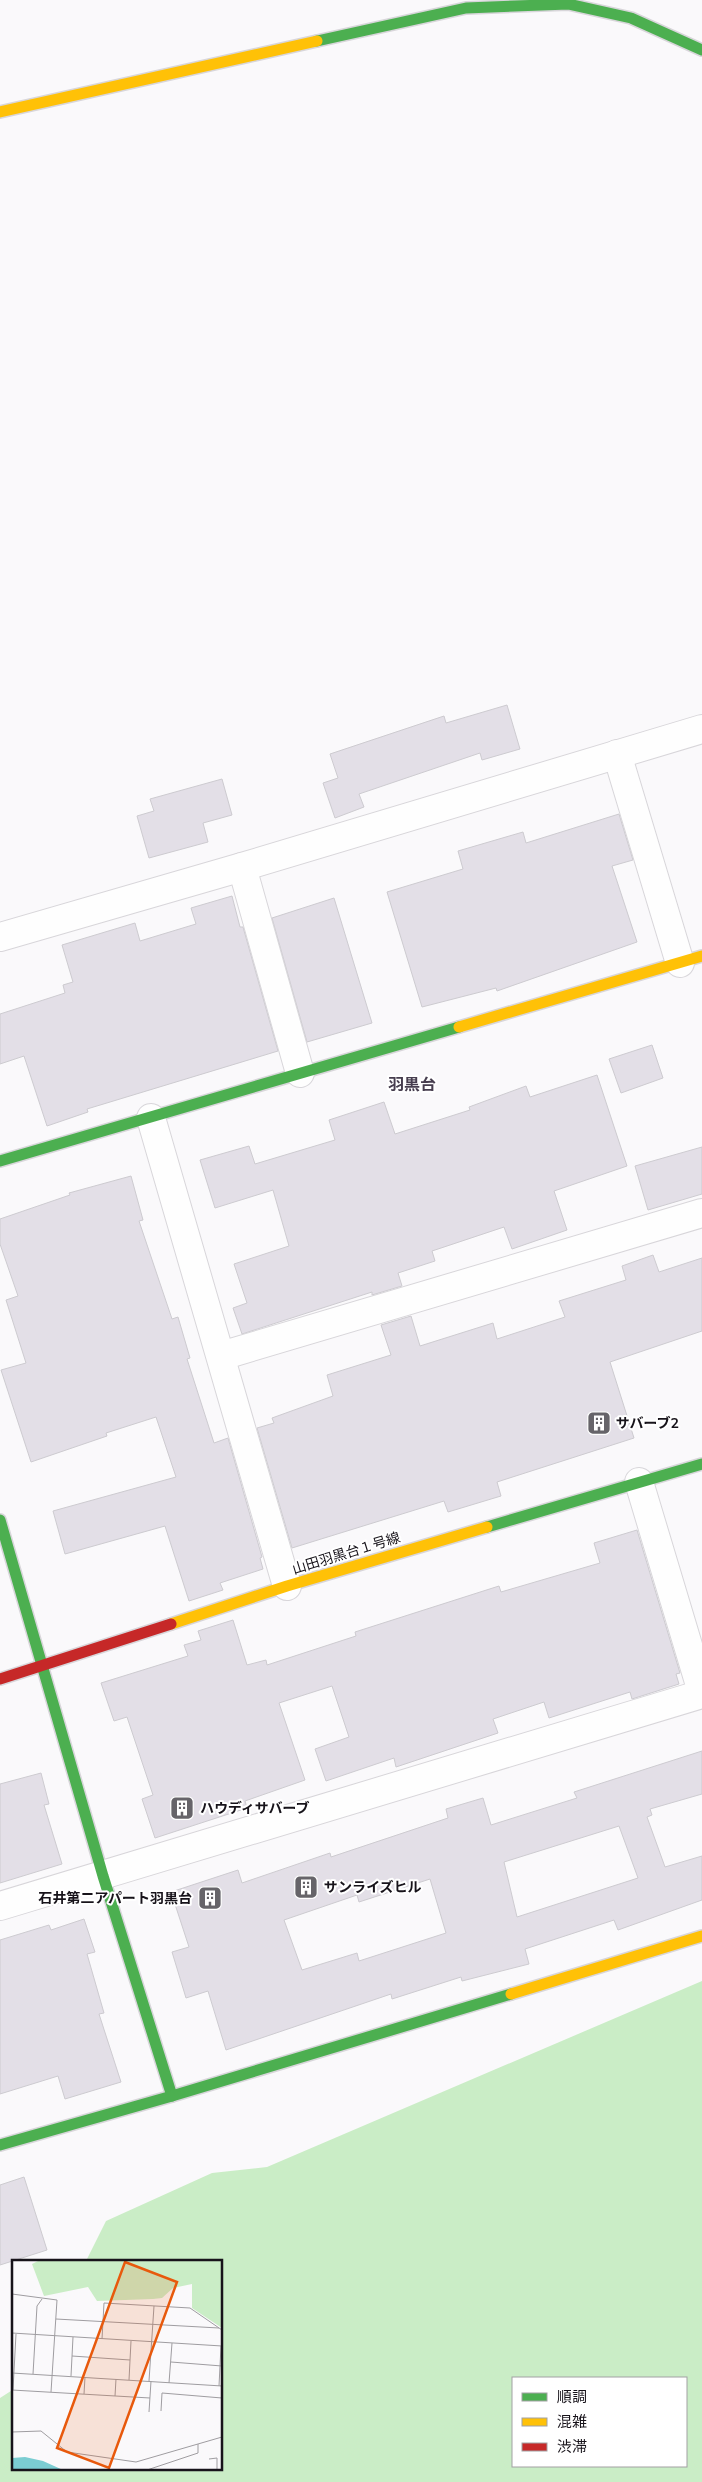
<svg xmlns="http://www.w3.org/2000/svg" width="702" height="2482" font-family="Mulish,'Noto Sans JP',sans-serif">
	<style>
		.green { fill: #caedc6; fill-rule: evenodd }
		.building { fill: #e3dfe7; stroke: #cdcbd0; fill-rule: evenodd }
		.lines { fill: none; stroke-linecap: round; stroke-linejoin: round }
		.street-casing { stroke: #d8d6da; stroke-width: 30 }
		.fast-casing { stroke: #d8d6da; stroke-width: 14 }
		.slow-casing { stroke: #d8d6da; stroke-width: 14 }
		.jam-casing { stroke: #d8d6da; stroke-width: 14 }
		.street { stroke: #fefefe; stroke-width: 28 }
		.fast { stroke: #4caf50; stroke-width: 11 }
		.slow { stroke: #ffc107; stroke-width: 11 }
		.jam { stroke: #c62828; stroke-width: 11 }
		.labels { text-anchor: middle; stroke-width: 4; stroke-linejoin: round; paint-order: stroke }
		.poi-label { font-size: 14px; font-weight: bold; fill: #17131a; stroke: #fff; text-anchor: start }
		.street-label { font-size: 14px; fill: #17131a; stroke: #fff }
		.quarter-label { font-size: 16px; font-weight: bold; fill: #463d4e; stroke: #fff }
		.inset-road { fill: none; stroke: #9f9da1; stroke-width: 1 }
		.view { fill: #e8590c; fill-opacity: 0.15; stroke: #e8590c; stroke-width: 2.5 }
		.inset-edge { fill: none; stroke: #17131a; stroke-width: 2.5 }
	</style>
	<rect width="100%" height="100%" fill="#faf9fb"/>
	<path class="green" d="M702 1981V2482H0V2398L14 2389V2468H221V2261H86L106 2221 212 2173 267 2167ZM513 2378H686V2466H513Z"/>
	<g class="building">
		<path d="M507 705 520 749 482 760 480 753 359 794 364 807 335 818 323 783 338 778 330 754 444 716 446 723Z"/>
		<path d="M222 779 232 815 203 823 208 842 149 858 137 816 154 811 150 799Z"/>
		<path d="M619 814 633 860 612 866 637 942 497 991 496 988 422 1007 387 892 463 869 458 851 523 832 526 843Z"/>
		<path d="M232 896 240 927H243L278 1051 87 1109 88 1112 47 1126 24 1056 0 1064V1014L65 993 63 985 73 982 62 945 135 923 140 941 196 924 191 908Z"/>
		<path d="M334 898 372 1023 307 1042 272 918Z"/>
		<path d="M652 1045 663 1078 621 1093 609 1059Z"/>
		<path d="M597 1075 627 1166 554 1191 567 1230 512 1249 504 1227 432 1251 435 1261 398 1273 402 1286 372 1295V1292L242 1334 233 1308 247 1303 234 1264 289 1246 273 1190 215 1208 200 1160 249 1146 255 1164 335 1140 329 1120 384 1102 395 1134 470 1110 469 1107 526 1086 530 1097Z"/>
		<path d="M702 1147V1194L648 1210 635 1166Z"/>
		<path d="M131 1176 143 1220 139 1221 172 1319 178 1317 190 1358 187 1359 214 1443 228 1438 262 1557 260 1558 263 1569 220 1583 223 1590 189 1601 165 1526 65 1554 53 1511 176 1477 156 1417 106 1433 107 1436 31 1462 1 1370 26 1363 6 1300 18 1296 0 1244V1219L70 1195 69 1193Z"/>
		<path d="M653 1255 659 1272 702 1258V1331L610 1362 634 1438 497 1482 501 1496 448 1512 444 1501 292 1548 257 1428 274 1423 272 1418 333 1396 327 1375 391 1355 381 1325 411 1316 420 1346 493 1323 497 1339 565 1317 559 1301 626 1280 622 1266Z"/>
		<path d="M637 1530 680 1673 676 1674 679 1684 632 1699 630 1692 549 1718 544 1702 493 1719 498 1733 396 1767 394 1758 326 1781 315 1749 349 1737 332 1686 279 1703 305 1780 245 1801 247 1808 155 1838 142 1799 153 1795 127 1717 114 1721 101 1683 188 1656 184 1645 201 1640 198 1631 233 1620 247 1665 266 1660 267 1665 356 1636 355 1632 499 1586 501 1592 600 1563 594 1543Z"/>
		<path d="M702 1751V1794L650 1809 652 1815 647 1817 665 1867 702 1856V1900L618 1930 614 1920 525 1949 529 1964 462 1981 461 1977 392 1999 391 1994 226 2050 208 1991 186 1998 172 1952 189 1947 171 1892 238 1870 242 1883 330 1853 331 1857 448 1818 446 1809 483 1798 491 1825 577 1798 574 1792ZM619 1826 638 1878 517 1917 504 1862ZM430 1879 446 1933 359 1961 357 1953 302 1970 284 1920 357 1895 359 1902Z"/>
		<path d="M41 1773 49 1804 44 1805 62 1864 0 1883V1784Z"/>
		<path d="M84 1919 95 1952 87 1954 104 2013 99 2014 121 2082 65 2099 58 2076 0 2094V1940L49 1925 51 1930Z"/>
		<path d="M24 2177 47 2250 0 2265V2185Z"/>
	</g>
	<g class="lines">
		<g class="street-casing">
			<g id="street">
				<path d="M617 754 680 963"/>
				<path d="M242 867 300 1073"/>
				<path d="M0 937 242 867 702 729"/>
				<path d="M151 1118 287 1586"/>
				<path d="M221 1356 702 1213"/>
				<path d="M639 1482 702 1692"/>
				<path d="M0 1906 702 1694"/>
			</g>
		</g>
		<g class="fast-casing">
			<g id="fast">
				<path d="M317 41 466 8 568 4 631 18 702 50"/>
				<path d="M0 1161 459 1027"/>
				<path d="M0 1520 103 1876 172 2096"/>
				<path d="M487 1527 702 1464"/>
				<path d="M0 2145 172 2096 511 1994"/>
			</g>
		</g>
		<g class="slow-casing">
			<g id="slow">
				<path d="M0 112 317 41"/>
				<path d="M459 1027 702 956"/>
				<path d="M171 1624 287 1586 487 1527"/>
				<path d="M511 1994 702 1936"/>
			</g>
		</g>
		<g class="jam-casing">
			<path id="jam" d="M0 1679 171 1624"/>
		</g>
		<use href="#street" class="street"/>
		<use href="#fast" class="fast"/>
		<use href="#slow" class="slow"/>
		<use href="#jam" class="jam"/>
	</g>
	<defs>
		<g id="building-square" transform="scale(1.25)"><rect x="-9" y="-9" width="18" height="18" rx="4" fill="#666469" stroke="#fff"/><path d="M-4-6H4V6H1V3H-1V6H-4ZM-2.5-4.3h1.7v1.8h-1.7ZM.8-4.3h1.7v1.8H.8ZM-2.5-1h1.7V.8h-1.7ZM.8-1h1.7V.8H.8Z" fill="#fff"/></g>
	</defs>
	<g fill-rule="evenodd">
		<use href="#building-square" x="599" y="1423"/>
		<use href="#building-square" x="182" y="1808"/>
		<use href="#building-square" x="306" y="1887"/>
		<use href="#building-square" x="210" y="1898"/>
	</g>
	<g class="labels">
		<g class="poi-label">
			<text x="616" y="1428">サバーブ2</text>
			<text x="200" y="1813">ハウディサバーブ</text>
			<text x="324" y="1892">サンライズヒル</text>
			<text x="192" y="1903" text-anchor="end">石井第二アパート羽黒台</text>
		</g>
		<g class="street-label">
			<text transform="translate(346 1553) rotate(-17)" y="5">山田羽黒台１号線</text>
		</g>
		<g class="quarter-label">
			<text x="412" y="1090">羽黒台</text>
		</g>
	</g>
	<g transform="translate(12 2260)">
		<rect width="210" height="210" fill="#faf9fb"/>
		<path d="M28 0H210V68L180 48V24L161 28 150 38 141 39 85 41 76 27 32 36 20 4Z" fill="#caedc6"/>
		<path d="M13 197 31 201 51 210H0V198Z" fill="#7bcdd2"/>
		<path class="inset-road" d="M0 34 45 40 39 132M44 59 207 68M0 73 210 86M90 79 92 43 178 48 210 70M60 96 118 100M159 102 210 106M0 113 210 126M21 114 25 46 30 39M59 116 61 77M117 120 119 81M137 121 142 46M157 123 160 83M207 126 209 86M0 130 138 138M1 130 4 74M72 134 73 117M103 136 104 119M149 151 150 133 210 138M137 152 139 121M0 172 29 171 55 192 124 202 210 177M197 199 205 198V210M135 210 186 193V184"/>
		<path class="view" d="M113 2 165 22 97 208 45 188Z"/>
		<rect width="210" height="210" class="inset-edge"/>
	</g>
	<rect x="512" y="2377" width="175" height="90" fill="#ffffff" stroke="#a2a1a3"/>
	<rect x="522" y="2393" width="25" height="8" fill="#4caf50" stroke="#a2a1a3"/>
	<text x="557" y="2402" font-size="15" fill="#17131a">順調</text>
	<rect x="522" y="2418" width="25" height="8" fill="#ffc107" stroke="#a2a1a3"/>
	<text x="557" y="2427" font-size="15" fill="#17131a">混雑</text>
	<rect x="522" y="2443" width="25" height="8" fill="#c62828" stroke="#a2a1a3"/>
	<text x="557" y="2452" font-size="15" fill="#17131a">渋滞</text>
</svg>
